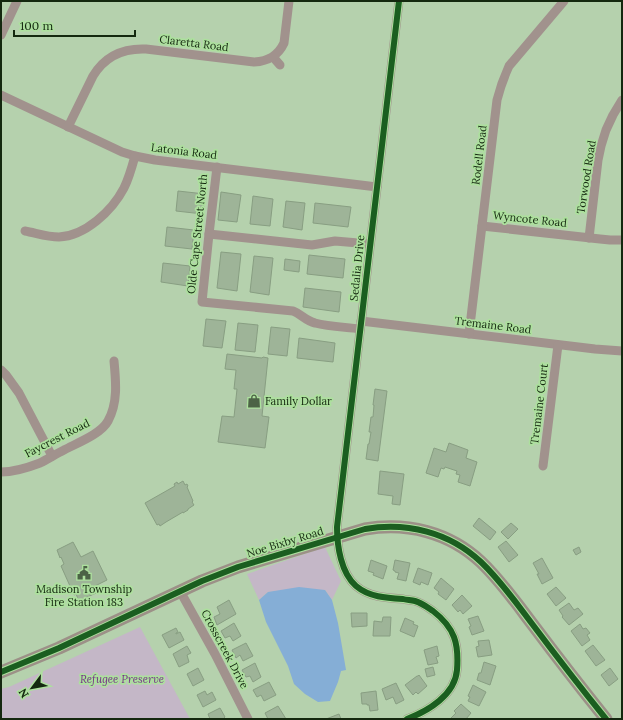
<svg xmlns="http://www.w3.org/2000/svg" width="623" height="720" font-family="Lora,serif">
	<style>
		.green { fill: #c4b7c7 }
		.water { fill: #85aed6 }
		.building { fill: #9eb498; stroke: #889e82 }
		.lines { fill: none; stroke-linecap: round; stroke-linejoin: round }
		.street { stroke: #a1928d; stroke-width: 9 }
		.secondary { stroke: #9c9087; stroke-width: 13 }
		.cycleway-casing { stroke: #ade09e; stroke-width: 8 }
		.cycleway { stroke: #1b5e20; stroke-width: 6 }
		.labels { text-anchor: middle; stroke-width: 3.5; stroke-linejoin: round; paint-order: stroke }
		.street-label { font-size: 11px; fill: #14280f; stroke: #ade09e }
		.poi-label { font-size: 11px; fill: #14280f; stroke: #ade09e; text-anchor: start }
		.park-label { font-size: 11px; font-style: italic; fill: #753187; stroke: #ade09e }
	</style>
	<rect width="100%" height="100%" fill="#b5d1ad"/>
	<g class="green">
		<path d="M325 547 341 581 332 600 325 590 268 592 259 600 247 574Z"/>
		<path d="M140 627 190 719H1V689L9 687Z"/>
	</g>
	<path class="water" d="M299 587 325 590 332 600 338 623 346 670 341 671 338 682 330 701 318 702 305 694 294 684 288 666 266 622 259 600 268 592Z"/>
	<g class="building">
		<path d="M178 191 205 194 203 214 176 211Z"/>
		<path d="M221 192 241 195 237 222 218 220Z"/>
		<path d="M253 196 273 199 270 226 250 224Z"/>
		<path d="M286 201 305 203 302 230 283 227Z"/>
		<path d="M315 203 351 207 348 227 313 223Z"/>
		<path d="M167 227 194 230 192 249 165 246Z"/>
		<path d="M221 252 241 254 237 291 217 288Z"/>
		<path d="M309 255 345 259 343 278 307 274Z"/>
		<path d="M254 256 273 258 269 295 250 292Z"/>
		<path d="M285 259 300 261 299 272 284 270Z"/>
		<path d="M163 263 190 266 188 286 161 282Z"/>
		<path d="M305 288 341 292 339 312 303 307Z"/>
		<path d="M206 319 226 321 222 348 203 346Z"/>
		<path d="M238 323 258 325 255 352 235 350Z"/>
		<path d="M271 327 290 329 287 356 268 354Z"/>
		<path d="M299 338 335 343 333 362 297 358Z"/>
		<path d="M227 354 262 358 263 357 268 358 262 416 269 417 265 448 218 442 222 416 234 417 237 389H234L236 370 225 369Z"/>
		<path d="M375 389 387 391 378 461 366 459 368 444H369L371 432H369L371 417H373L374 405H373Z"/>
		<path d="M449 443 468 450 466 458 477 462 470 486 458 482 460 475 456 474 457 471 445 467 444 469 441 468 438 477 426 473 434 448 446 452Z"/>
		<path d="M380 471 404 474 400 505 392 504 393 496 378 494Z"/>
		<path d="M183 481 185 485 187 484 188 486 187 487 193 501 192 502 194 505 188 509V510L183 513V512L166 522 160 526 159 524 157 525 145 503 175 486 174 484 177 482 178 484Z"/>
		<path d="M479 518 496 532 490 540 473 526Z"/>
		<path d="M511 523 518 529 508 539 501 532Z"/>
		<path d="M506 541 518 555 509 562 498 547Z"/>
		<path d="M73 542 81 557 93 551 107 580 93 587 96 593 79 601 76 594 74 595 61 566 64 564 61 557 60 558 57 550Z"/>
		<path d="M579 547 581 552 576 555 573 550Z"/>
		<path d="M542 558 553 578 542 584 537 574H539L533 563Z"/>
		<path d="M371 560 387 566 383 579 373 575 374 573 368 571Z"/>
		<path d="M395 560 410 563 406 581 397 579 399 573 395 572V571L393 570Z"/>
		<path d="M418 568 432 573 428 585 421 582 420 585 413 582Z"/>
		<path d="M441 578 454 589 446 600 438 594 439 592 434 588Z"/>
		<path d="M556 587 566 598 556 606 547 594Z"/>
		<path d="M462 595 472 606 463 614 460 610 458 612 452 605Z"/>
		<path d="M229 600 236 614 217 625 214 617 220 614 217 607Z"/>
		<path d="M569 603 574 610 578 608 583 614 569 625 562 617 563 616 559 610Z"/>
		<path d="M351 613H367V626L352 627Z"/>
		<path d="M478 616 484 631 472 635 469 627 471 626 468 619Z"/>
		<path d="M383 617H391L390 636H373L374 621 382 622Z"/>
		<path d="M405 618 414 622 413 624 418 626 414 637 400 631Z"/>
		<path d="M234 623 241 636 233 641 230 636 225 638 221 631Z"/>
		<path d="M580 624 583 629 586 628 590 633 587 635 590 640 582 646 571 631Z"/>
		<path d="M176 628 178 632 176 633V634L180 632 184 640 169 648 162 635Z"/>
		<path d="M489 640 492 655 478 657 476 647 479 646 478 641Z"/>
		<path d="M246 643 253 656 243 661 240 655 236 658 232 650Z"/>
		<path d="M593 645 605 660 596 666 585 651Z"/>
		<path d="M187 646 191 653 187 655 189 662 179 667 173 654Z"/>
		<path d="M437 646 439 656 436 657 438 663 428 665 424 650Z"/>
		<path d="M484 662 496 666 490 685 477 680 479 673H481Z"/>
		<path d="M255 663 261 677 253 682 250 676 246 677 242 670Z"/>
		<path d="M433 667 435 675 427 677 425 669Z"/>
		<path d="M198 668 204 680 193 686 187 674Z"/>
		<path d="M610 668 618 679 609 686 601 675Z"/>
		<path d="M419 675 427 686 418 694 416 692 413 695 405 685 417 676H418Z"/>
		<path d="M269 682 276 695 264 701 261 695 257 697 253 690Z"/>
		<path d="M396 683 404 700 396 704 393 697 386 700 382 689Z"/>
		<path d="M473 685 486 692 479 706 468 701 470 697 468 696Z"/>
		<path d="M205 691 207 695 212 692 216 700 203 707 197 695Z"/>
		<path d="M376 691 378 710 370 711 369 705H367V704H362L361 693Z"/>
		<path d="M461 704 471 713 466 719H452L451 718 456 713 454 711Z"/>
		<path d="M278 706 286 719H268L265 713Z"/>
		<path d="M220 708 225 717 224 718 225 719H210L208 714Z"/>
		<path d="M339 714 341 719H326Z"/>
	</g>
	<g class="lines">
		<g class="street">
			<path d="M399 1 337 527C337 546 341 573 356 586 369 597 386 598 403 599 406 600 411 600 415 601 422 603 427 607 433 611 455 628 459 644 457 670 455 695 428 711 407 719"/>
			<path d="M1 35 17 1"/>
			<path d="M273 57 280 65"/>
			<path d="M1 95 122 152 135 156 155 160 377 187"/>
			<path d="M68 127 93 76C105 56 123 48 146 49L254 62C268 61 278 56 284 43L289 1"/>
			<path d="M217 167 209 234 202 302 293 311C301 314 306 321 315 323 330 327 346 327 360 329"/>
			<path d="M482 226 600 239 610 240H622"/>
			<path d="M25 231C36 233 47 237 59 237 85 236 112 211 124 188 129 178 132 167 135 156"/>
			<path d="M209 234 312 245 335 241 370 244"/>
			<path d="M589 238 598 160 601 146 606 130 613 115 622 100"/>
			<path d="M361 321 595 349 622 351"/>
			<path d="M469 334 497 100C500 88 504 77 509 66L564 1"/>
			<path d="M1 370 6 375 19 393 52 456"/>
			<path d="M543 466 558 345"/>
			<path d="M1 472C14 472 27 468 40 463 48 459 56 454 64 450 77 443 101 434 108 421 118 403 116 382 114 361"/>
			<path d="M180 591 215 654 248 719"/>
		</g>
		<path class="secondary" d="M1 672 59 648 202 581 238 567 365 529C407 522 449 532 481 562 501 581 517 604 533 625 557 657 581 688 606 719"/>
		<g class="cycleway-casing">
			<g id="cycleway">
				<path d="M399 1 337 527C337 546 341 573 356 586 369 597 386 598 403 599 406 600 411 600 415 601 422 603 427 607 433 611 455 628 459 644 457 670 455 695 428 711 407 719"/>
				<path d="M1 672 59 648 202 581 238 567 365 529C407 522 449 532 481 562 501 581 517 604 533 625 557 657 581 688 606 719"/>
			</g>
		</g>
		<use href="#cycleway" class="cycleway"/>
	</g>
	<defs>
		<g id="shop-bare" transform="scale(1.08)"><path d="M-5-2.5h2.3a2.7 3.5 0 0 1 5.4 0H5L5.5 6h-11ZM-1.5-2.5h3a1.5 2.3 0 0 0-3 0Z" fill="#4c6346" stroke="#ade09e" stroke-width="2.5" paint-order="stroke"/></g>
		<g id="civic-bare" transform="scale(1.08)"><path d="M-.6-6.5H3V-4.5H.6V-3L4-1V1h2V6H-6V1h2V-1L-.6-3ZM-1.2 2.5V6h2.4V2.5Z" fill="#4c6346" stroke="#ade09e" stroke-width="2.5" paint-order="stroke"/></g>
	</defs>
	<g fill-rule="evenodd">
		<use href="#shop-bare" x="254" y="401"/>
		<use href="#civic-bare" x="84" y="573"/>
	</g>
	<g class="labels">
		<g class="street-label">
			<text transform="translate(194 43) rotate(7)" y="4">Claretta Road</text>
			<text transform="translate(184 151) rotate(7)" y="4">Latonia Road</text>
			<text transform="translate(479 155) rotate(-83)" y="4">Rodell Road</text>
			<text transform="translate(586 177) rotate(-81)" y="4">Torwood Road</text>
			<text transform="translate(530 219) rotate(6)" y="4">Wyncote Road</text>
			<text transform="translate(197 234) rotate(-84)" y="4">Olde Cape Street North</text>
			<text transform="translate(357 268) rotate(-84)" y="4">Sedalia Drive</text>
			<text transform="translate(493 325) rotate(7)" y="4">Tremaine Road</text>
			<text transform="translate(539 404) rotate(-83)" y="4">Tremaine Court</text>
			<text transform="translate(57 438) rotate(-27)" y="4">Faycrest Road</text>
			<text transform="translate(285 542) rotate(-17)" y="4">Noe Bixby Road</text>
			<text transform="translate(225 649) rotate(62)" y="4">Crosscreek Drive</text>
		</g>
		<g class="poi-label">
			<text x="265" y="405">Family Dollar</text>
			<text x="84" y="593" text-anchor="middle">Madison Township<tspan x="84" dy="13">Fire Station 183</tspan></text>
		</g>
		<g class="park-label">
			<text x="122" y="683">Refugee Preserve</text>
		</g>
	</g>
	<rect width="623" height="720" fill="none" stroke="#14280f" stroke-width="4"/>
	<g transform="translate(32 688) rotate(238)" stroke="#ade09e" stroke-width="3" paint-order="stroke">
	<path d="M0-3L7 15L0 10L-7 15Z" fill="#14280f"/>
	<text y="-6" font-size="11" font-weight="bold" text-anchor="middle" fill="#14280f">N</text>
	</g>
	<path d="M14 30v6h121v-6" fill="none" stroke="#14280f" stroke-width="2"/>
	<text x="20" y="30" font-size="12" fill="#14280f" stroke="#ade09e" stroke-width="3" paint-order="stroke">100 m</text>
</svg>
